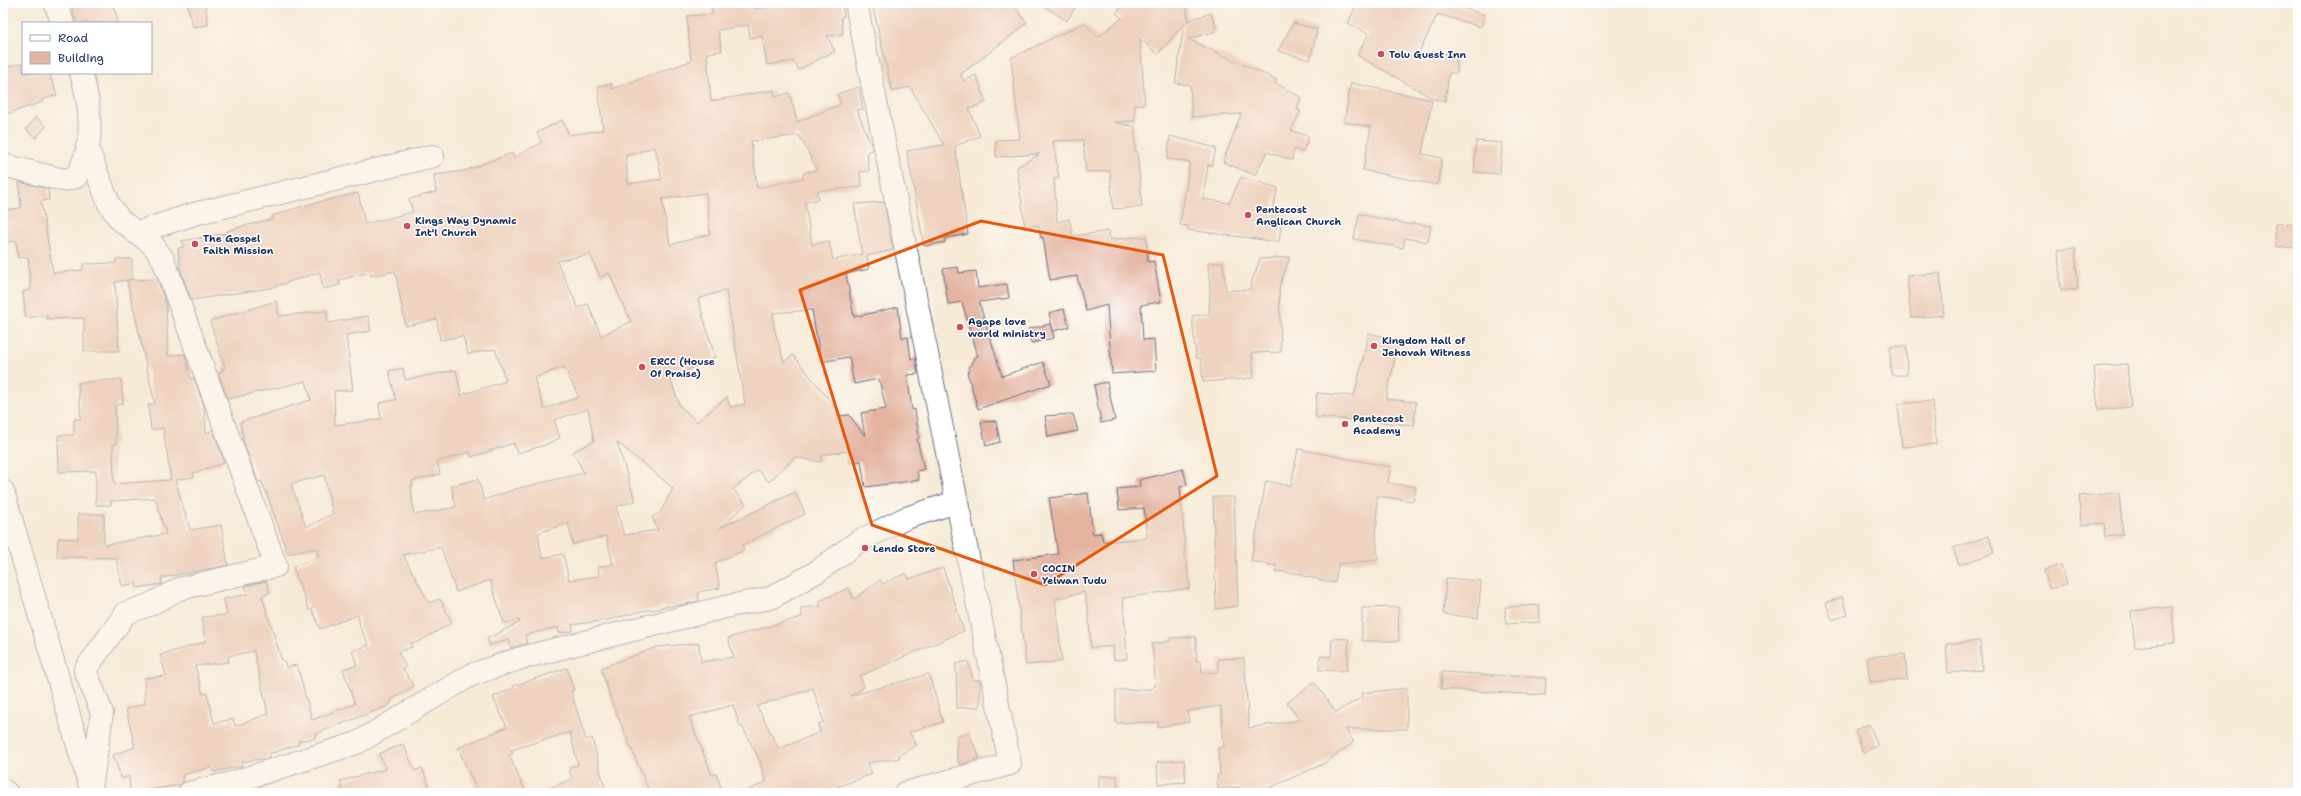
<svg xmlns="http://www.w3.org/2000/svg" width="2301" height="796" font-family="'Shantell Sans',sans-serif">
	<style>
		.building { fill: #e4b4a0; fill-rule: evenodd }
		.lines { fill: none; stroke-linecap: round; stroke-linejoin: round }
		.minor-casing { stroke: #687189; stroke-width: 24 }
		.minor { stroke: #fff; stroke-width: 22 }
		.marked { fill: none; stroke: #e8590c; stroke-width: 3; stroke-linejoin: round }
		.poi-dot { fill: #d1495b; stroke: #fff; stroke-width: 1.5 }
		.labels { text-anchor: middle; stroke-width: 3; stroke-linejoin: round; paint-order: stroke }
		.poi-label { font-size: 10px; font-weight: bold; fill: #1b2f5e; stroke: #fff; text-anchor: start }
	</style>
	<rect width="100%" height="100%" fill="#fff"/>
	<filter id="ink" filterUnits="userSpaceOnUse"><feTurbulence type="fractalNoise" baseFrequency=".025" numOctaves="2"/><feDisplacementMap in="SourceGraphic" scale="8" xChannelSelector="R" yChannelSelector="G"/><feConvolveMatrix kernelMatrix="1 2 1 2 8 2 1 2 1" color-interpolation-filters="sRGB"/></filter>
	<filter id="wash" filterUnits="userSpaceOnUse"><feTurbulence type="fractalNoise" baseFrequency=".012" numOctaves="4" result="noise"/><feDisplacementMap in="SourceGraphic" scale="16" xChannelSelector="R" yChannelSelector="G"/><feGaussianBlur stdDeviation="0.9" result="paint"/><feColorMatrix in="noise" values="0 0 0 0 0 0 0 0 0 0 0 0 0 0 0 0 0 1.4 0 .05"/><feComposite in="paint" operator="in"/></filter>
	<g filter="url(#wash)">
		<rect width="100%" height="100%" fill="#f7ebd8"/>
		<g id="blocks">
			<g class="building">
				<path d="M70 3H112L119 23H77Z"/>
				<path d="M187 3H205L208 25 193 27Z"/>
				<path d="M710 3H754L755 9 784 5V3H842L844 16 841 17 843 34 827 36 835 51 798 70 794 61 767 65 762 36 750 38 748 25 718 30 722 51 707 53 711 101 774 90 775 97 789 93 797 122 841 104 837 94 859 87 863 109 857 110 873 150 867 152 869 171 860 172 862 187 817 191 819 199 805 202 812 245 829 241 833 260 862 254 854 204 884 202 893 250 867 256 869 269 846 274 854 317 898 307 902 338 908 337 911 359 915 358 918 374 907 375 912 410 915 409 919 438 917 439 924 469 917 471 919 480 865 487 861 461 850 463 848 451 822 455 820 462 795 457 769 482 758 470 733 489 746 504 720 528 795 492 805 514 742 545 744 550 715 563 720 588 698 592 699 601 680 605 660 607V609L646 610 607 620 572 625 573 631 559 633 558 627 525 635 527 644 511 648 509 640 490 645 487 639 520 622 519 620 504 623 490 580 456 592 441 547 403 555 429 603 440 599 452 623 418 642 411 643 412 647 398 652 406 667 403 669 414 686 391 700 392 702 388 706 315 734V738L298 741 299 744 269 754V758L241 762 242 766 213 772 212 767 182 775 183 782 180 785 130 793 129 776 122 779 113 755 135 747 126 709 145 704 144 678 166 676 160 655 205 642 202 617 227 615 224 599 248 594 245 586 266 581 270 593 262 596 282 661 284 660 286 667 297 665 312 720 355 704 343 669 357 665 352 651 369 645 360 627 358 615 320 629 312 609 309 610 293 567 319 557 316 548 288 554 266 492 261 481 258 482 244 443 240 422 311 400 306 381 228 399 219 376 220 372 223 371 222 368H225L210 321 276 301 279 316 327 311 328 323 368 316 371 331 346 335 353 390 334 391 335 425 381 419 379 403 396 400 389 371 403 368 405 380 456 370 461 395 506 381 495 349 468 354 463 336 440 340 437 319 406 326 395 271 371 276 370 272 339 280 340 285 323 289 320 272 270 288 191 300 181 271 179 258 178 248 184 247 182 241 227 233V231L243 226 273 219 272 216 306 205 358 193 365 224 413 212 409 199 436 192 434 175 464 171 512 153 514 158 542 142 537 133 562 120 569 135 603 130 598 86 612 84V89L691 61 687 16 713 14ZM799 135 817 170 803 173 804 178 757 188 751 141ZM655 147 662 179 628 184 626 156ZM706 193 710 234 670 245 662 199ZM590 254 600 277 609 273 631 322 601 336 588 304 578 308 557 261ZM726 290 745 404 730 407 727 397 697 422 680 406 670 379 715 357 698 299ZM812 310 821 362 849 357 854 384 879 379 886 409 861 413 865 436 849 415 839 416V412L793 355 784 362 774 328 773 313ZM564 367 579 397 544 409 534 378ZM588 409 594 441 573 452 584 473 519 488 484 500 478 479 451 486 456 507 414 515 411 486H413L412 481 440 474 437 462 470 452 471 457 514 443 517 453 542 446 560 438 554 420ZM617 442 673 488 660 513 652 517 658 530 624 535 616 507 635 501ZM324 475 333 514 306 527 291 484ZM568 523 573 544 606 536 613 564 598 567 599 576 569 580 563 554 542 558 538 533ZM254 651 268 714 235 726 233 719 214 723 207 693 203 694 195 666 229 662 228 656Z"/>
				<path d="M872 3H1012L1027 23 960 75 964 81 976 75 986 102 969 109 980 136 955 146 968 234 945 238V242L924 246 907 151 944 145 910 87 892 91Z"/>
				<path d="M1039 3H1078L1067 21Z"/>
				<path d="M1125 3H1186L1188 19 1186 21 1211 13 1217 31 1188 39 1277 80 1275 83 1301 97 1297 110 1301 111 1291 130 1309 137 1303 152 1294 149 1292 160 1267 152 1255 175 1223 162 1241 114 1192 117 1190 85 1175 83 1184 24 1158 54 1140 39 1145 104 1135 105V121L1115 122 1135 127V151H1137L1142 207 1113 209 1110 171 1086 172 1083 140 1053 141 1059 178 1054 179 1057 222 1069 219 1073 236 1109 231 1110 239 1146 237 1148 262 1154 261 1161 302 1141 305 1143 340 1154 339 1156 371 1112 374 1107 305 1086 311 1077 276 1050 280 1043 237 1041 238 1038 225 1025 227 1017 167 1040 154 996 157V140L1020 139 1011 58 1084 23 1098 37 1122 18 1116 13Z"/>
				<path d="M1357 3H1448L1485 15 1481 27 1438 14 1417 56 1456 53 1457 73H1449L1445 101 1434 99 1357 55 1369 34 1348 23Z"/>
				<path d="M1293 23 1317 29 1310 60 1278 51Z"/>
				<path d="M23 63V73H49L57 95 42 100 43 102 3 115V68Z"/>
				<path d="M1351 83 1432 100 1422 154 1442 158 1437 185 1363 170 1371 127 1344 122Z"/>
				<path d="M36 117 46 126 36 138 26 129Z"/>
				<path d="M1170 136 1216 148 1212 166 1208 165 1203 199 1229 203 1241 177 1278 188 1272 209 1283 210 1279 242 1188 230V226L1180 225 1190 162 1167 159Z"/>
				<path d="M1476 141 1502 143 1500 174 1474 172Z"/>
				<path d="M19 182 48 189 49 200 41 201 53 273 83 270V264L116 263V259H132V279L128 280 157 279 166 304 168 356 185 354 191 379 194 378 204 406 206 433 213 430 224 463 193 473 194 477 175 480 190 530 221 525 228 565 161 578 162 584 137 588 136 583 122 586 116 558 57 557 58 538 78 539V514H104V545L166 534 155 498 111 501V505H96V471L59 472 58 435H74V419H81L78 383 121 379 123 404 115 405 116 444H113L114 484 171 480 163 428 151 430 148 405 155 404 127 280 115 282 119 351H84V318L47 319V315L26 318 23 292 31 290 28 257 18 258 16 241 7 242 4 210 21 208Z"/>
				<path d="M1359 214 1411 225V223L1431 226 1428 242 1405 238 1403 248 1354 239Z"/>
				<path d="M2298 223V247L2276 248 2275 224Z"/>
				<path d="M2075 248 2078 289 2061 290 2058 250Z"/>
				<path d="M1290 257 1279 288 1281 352 1252 353 1254 378 1203 382 1201 358H1196L1192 316 1209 314 1210 290 1208 263 1223 262 1226 290H1249L1260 259Z"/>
				<path d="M958 267 959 273 976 271 978 288 1007 284 1009 298 979 302 1002 376 1043 362 1051 384 978 409 967 372 969 371 968 367 972 365 971 362 974 361 973 358 978 356 962 302 948 304 943 269Z"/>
				<path d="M1940 273 1944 315 1911 318 1907 276Z"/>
				<path d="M1064 309 1069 327 1053 331 1049 313Z"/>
				<path d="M1050 324 1054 338 1031 343 1028 329Z"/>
				<path d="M1369 333 1399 340 1386 399 1416 402 1414 425 1315 417 1317 393 1354 396Z"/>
				<path d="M1906 346 1907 375H1891L1890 347Z"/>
				<path d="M2127 364 2131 407 2098 410 2094 367Z"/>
				<path d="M1107 382 1115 420 1101 423 1094 385Z"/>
				<path d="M1933 401 1936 444 1902 447 1898 404Z"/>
				<path d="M1073 414 1078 431 1048 437 1045 416Z"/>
				<path d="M996 421 1000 442 986 446 981 422Z"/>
				<path d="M1298 449 1391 467 1388 483 1416 487 1413 501 1377 496V525H1375L1378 560 1338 564 1335 583 1303 576V574L1276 571 1277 566 1251 561 1266 481 1291 486Z"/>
				<path d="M1183 469 1187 485 1180 487 1185 546H1184L1190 588 1123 598 1127 659 1114 660 1113 646 1091 648 1088 609 1084 592 1055 599 1062 661 1026 665 1013 560 1058 554 1049 498 1088 493 1093 534 1101 533 1103 542 1147 538 1144 508 1119 510 1117 489 1140 487 1139 480Z"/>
				<path d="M2119 493 2123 535 2105 537 2104 523 2081 525 2079 496Z"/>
				<path d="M1213 497H1234L1238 606 1216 609Z"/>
				<path d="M1989 536 1994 553 1959 565 1953 548Z"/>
				<path d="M2061 565 2067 584 2049 589 2044 570Z"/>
				<path d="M943 568 964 631 860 676 864 687 850 696 929 674 943 722 909 732 917 745 899 755 900 758 868 763 872 774 839 786 840 789 832 793H742L766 782 760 761 742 726 740 727 733 705 689 717 712 775 716 774 723 793H650L611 700 601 668 657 647 699 643 701 662 734 657 728 638 802 617 801 608 821 606 819 601 849 588 854 599 880 580 883 584 906 573 909 579ZM813 688 824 722 818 724 820 732 779 749 757 706Z"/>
				<path d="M1446 578 1481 581 1478 618 1443 614Z"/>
				<path d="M1842 597 1848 615 1832 620 1826 603Z"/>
				<path d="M1539 605 1540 622 1506 624 1505 607Z"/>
				<path d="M1398 607 1399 641H1362V608Z"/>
				<path d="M2172 607 2175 643 2135 647 2131 611Z"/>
				<path d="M1196 637V661H1201L1202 673 1218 672V659L1244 658 1249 728 1300 720 1287 703 1314 682 1336 712 1363 697 1362 693 1407 688V729H1345L1354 742 1323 764 1258 793H1240L1239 787 1218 789 1217 775H1220L1218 748 1224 747 1221 706 1187 711 1189 722 1158 727V722L1116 723V690L1152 689V687L1156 686 1152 644 1170 641V638Z"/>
				<path d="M1332 638 1349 639 1347 671 1319 670 1320 656 1331 657Z"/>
				<path d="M1980 641 1982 670 1948 673 1946 644Z"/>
				<path d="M1905 654 1907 679 1870 682 1867 657Z"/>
				<path d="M968 661 973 680H980V707L957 708 956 664Z"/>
				<path d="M567 668 574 690 571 691 586 740 592 738 606 793H538L572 779 569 767 578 765 570 732 511 750 513 754 509 755 526 793H478L458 748 507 727 493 697 514 688 513 686Z"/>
				<path d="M1442 672 1546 678 1545 695 1441 689Z"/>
				<path d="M1869 724 1878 746 1863 752 1855 730Z"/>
				<path d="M968 732 980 758 960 765 957 757V737Z"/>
				<path d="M403 744 415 771 422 768 432 793H343L340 781 386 769 379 754Z"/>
				<path d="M1184 760 1186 782 1158 784 1157 762Z"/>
				<path d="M1099 776H1117L1118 793H1099Z"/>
			</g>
		</g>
	</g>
	<g filter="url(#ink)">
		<use href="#blocks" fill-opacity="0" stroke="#687189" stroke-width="1"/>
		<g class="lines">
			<g class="minor-casing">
				<g id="minor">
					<path d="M55 3 63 23"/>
					<path d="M856 3 1010 764 905 793"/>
					<path d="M87 147 109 204 120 220 153 245 163 259 276 566 179 589 149 605 126 613 85 670 102 713 91 789"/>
					<path d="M3 165 63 180 76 177C96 144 91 107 81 73"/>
					<path d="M136 233 194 214 433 156"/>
					<path d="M3 491 89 783"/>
					<path d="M3 790 7 793"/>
					<path d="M189 793 231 783 357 743 471 675 521 658 729 606 771 598 818 571 859 541 906 518 956 502"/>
				</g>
			</g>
			<use href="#minor" class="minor"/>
		</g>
	</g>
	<path d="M0 0H2301V796H0ZM981 221 1163 255 1217 476 1045 585 872 525 800 290Z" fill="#f7ebd8" fill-opacity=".55" fill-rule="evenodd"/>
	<path class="marked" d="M981 221 1163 255 1217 476 1045 585 872 525 800 290Z"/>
	<g class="poi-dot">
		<circle cx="1381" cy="54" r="4"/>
		<circle cx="1248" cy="215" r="4"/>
		<circle cx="407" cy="226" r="4"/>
		<circle cx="195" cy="244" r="4"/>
		<circle cx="960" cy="327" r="4"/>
		<circle cx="1374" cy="346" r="4"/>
		<circle cx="642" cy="367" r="4"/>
		<circle cx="1345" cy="424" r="4"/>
		<circle cx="865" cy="548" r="4"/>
		<circle cx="1034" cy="574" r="4"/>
	</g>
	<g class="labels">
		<g class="poi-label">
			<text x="1389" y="58">Tolu Guest Inn</text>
			<text x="1256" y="213">Pentecost<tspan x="1256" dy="12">Anglican Church</tspan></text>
			<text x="415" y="224">Kings Way Dynamic<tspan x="415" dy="12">Int'l Church</tspan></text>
			<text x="203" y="242">The Gospel<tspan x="203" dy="12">Faith Mission</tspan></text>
			<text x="968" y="325">Agape love<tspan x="968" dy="12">world ministry</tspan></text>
			<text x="1382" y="344">Kingdom Hall of<tspan x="1382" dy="12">Jehovah Witness</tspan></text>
			<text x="650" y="365">ERCC (House<tspan x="650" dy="12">Of Praise)</tspan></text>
			<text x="1353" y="422">Pentecost<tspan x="1353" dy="12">Academy</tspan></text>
			<text x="873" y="552">Lendo Store</text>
			<text x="1042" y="572">COCIN<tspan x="1042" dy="12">Yelwan Tudu</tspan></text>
		</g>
	</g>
	<rect width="2301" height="796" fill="none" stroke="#fff" stroke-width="16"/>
	<rect x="22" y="22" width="130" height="52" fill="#ffffff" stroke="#a4acbf"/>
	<rect x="30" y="35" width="20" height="6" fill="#ffffff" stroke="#a4acbf"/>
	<text x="58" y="42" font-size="12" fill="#1b2f5e">Road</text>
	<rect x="30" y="52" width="20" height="12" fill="#e4b4a0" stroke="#a4acbf"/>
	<text x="58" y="62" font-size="12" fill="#1b2f5e">Building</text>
</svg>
